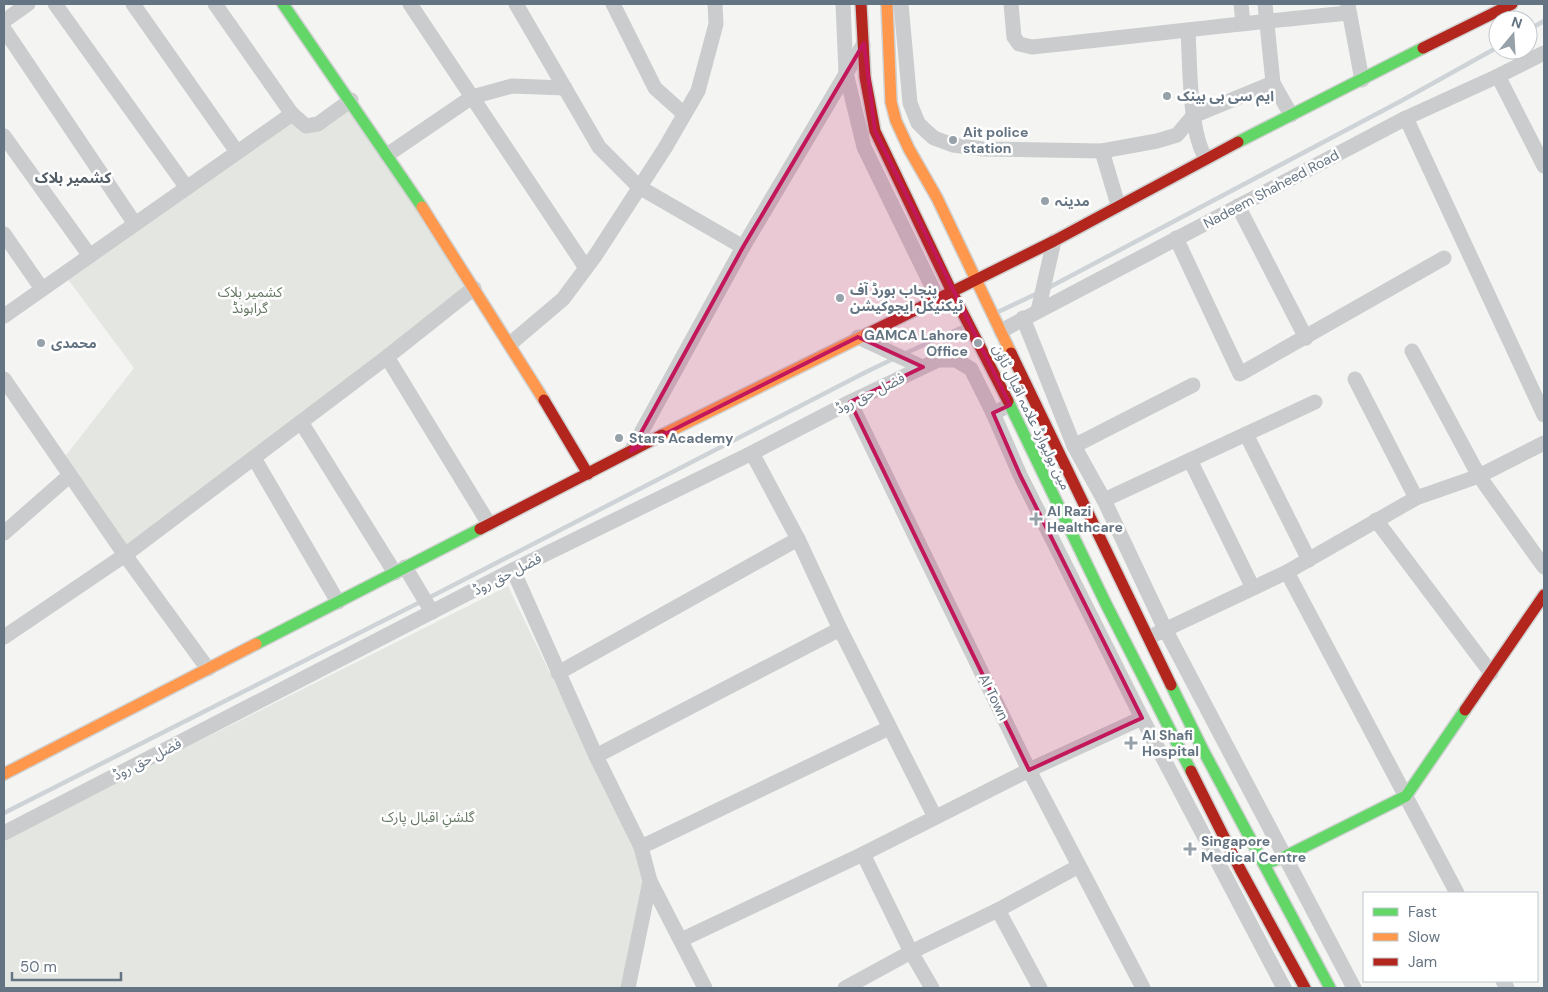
<svg xmlns="http://www.w3.org/2000/svg" width="1548" height="992" font-family="'DM Sans','Noto Sans Arabic',sans-serif">
	<style>
		.green { fill: #e4e7e1 }
		.lines { fill: none; stroke-linecap: round; stroke-linejoin: round }
		.stream { stroke: #cdd3d6; stroke-width: 4.5 }
		.fast-casing { stroke: #d0d1d1; stroke-width: 14 }
		.slow-casing { stroke: #d0d1d1; stroke-width: 14 }
		.jam-casing { stroke: #d0d1d1; stroke-width: 14 }
		.street { stroke: #cacccd; stroke-width: 15 }
		.fast { stroke: #63d668; stroke-width: 11 }
		.slow { stroke: #ff974d; stroke-width: 11 }
		.jam { stroke: #b3261e; stroke-width: 11 }
		.marked { fill: #c2185b; fill-opacity: 0.2; stroke: #c2185b; stroke-width: 4; stroke-linejoin: round }
		.poi-dot { fill: #97a1aa; stroke: #fff; stroke-width: 2 }
		.labels { text-anchor: middle; stroke-width: 5; stroke-linejoin: round; paint-order: stroke }
		.poi-label { font-size: 14px; font-weight: bold; fill: #657482; stroke: #fff; text-anchor: start }
		.street-label { font-size: 14px; fill: #657482; stroke: #fff }
		.park-label { font-size: 14px; fill: #677964; stroke: #fff }
		.neighbourhood-label { font-size: 15px; font-weight: bold; fill: #535e67; stroke: #fff }
	</style>
	<rect width="100%" height="100%" fill="#f4f4f3"/>
	<g class="green">
		<path d="M351 100 474 288 125 555 60 463 134 368 64 274 292 114 306 126Z"/>
		<path d="M508 586 650 881 628 988H4V839Z"/>
	</g>
	<g class="lines">
		<g class="stream">
			<path d="M1528 30 1544 21"/>
			<path d="M1048 288 1401 101 1498 47"/>
			<path d="M998 312 1038 293"/>
			<path d="M904 354 963 327"/>
			<path d="M4 813 442 591 866 372 895 358"/>
		</g>
		<g class="fast-casing">
			<g id="fast">
				<path d="M283 4 422 207"/>
				<path d="M1238 142 1423 48"/>
				<path d="M1008 401 1106 604 1191 771"/>
				<path d="M256 644 480 529"/>
				<path d="M1171 685 1203 750 1330 988"/>
				<path d="M1264 864 1284 857 1406 796 1465 710"/>
			</g>
		</g>
		<g class="slow-casing">
			<g id="slow">
				<path d="M887 4 891 102 896 121 909 149 937 198 1011 353"/>
				<path d="M422 207 544 400"/>
				<path d="M662 435 867 334"/>
				<path d="M4 774 256 644"/>
			</g>
		</g>
		<g class="jam-casing">
			<g id="jam">
				<path d="M861 4 865 77 875 131 952 292 1008 401"/>
				<path d="M1423 48 1512 4"/>
				<path d="M867 334 1054 241 1238 142"/>
				<path d="M1011 353 1171 685"/>
				<path d="M544 400 588 474"/>
				<path d="M480 529 662 435"/>
				<path d="M1465 710 1544 595"/>
				<path d="M1191 771 1240 869 1305 988"/>
			</g>
		</g>
		<g class="street">
			<path d="M55 4 187 188"/>
			<path d="M133 4 237 152"/>
			<path d="M215 4 292 114"/>
			<path d="M410 4 586 268"/>
			<path d="M516 4 599 147 639 187 743 247"/>
			<path d="M613 4 655 88 684 114"/>
			<path d="M843 4 846 73 864 147 938 299"/>
			<path d="M901 4 910 103 918 123 926 131 934 138 953 145 983 149 1102 151 1157 141 1177 135 1193 116 1273 83"/>
			<path d="M1011 4 1014 37 1019 44 1032 47C1138 36 1243 23 1349 13"/>
			<path d="M1241 4 1243 23"/>
			<path d="M1265 4 1273 83 1291 115"/>
			<path d="M1348 5 1362 80"/>
			<path d="M4 21 28 4"/>
			<path d="M4 29 135 224"/>
			<path d="M1188 31C1190 62 1189 134 1206 158"/>
			<path d="M1498 76 1544 166"/>
			<path d="M1406 118 1544 415"/>
			<path d="M4 136 90 256"/>
			<path d="M1102 151 1118 205"/>
			<path d="M387 155 472 97 512 86 565 88"/>
			<path d="M1238 206 1306 338"/>
			<path d="M4 234 42 289"/>
			<path d="M1176 238 1240 374 1444 258"/>
			<path d="M1038 311 1054 241"/>
			<path d="M4 316 292 114 306 126 318 124 351 100"/>
			<path d="M1023 318 1074 446 1104 500 1165 629 1354 988"/>
			<path d="M1001 331 1406 118 1498 76 1544 53"/>
			<path d="M858 337 922 367"/>
			<path d="M510 344 563 299 595 256 665 148 698 91 716 24 715 4"/>
			<path d="M1412 351 1479 476 1544 567"/>
			<path d="M387 357 489 524"/>
			<path d="M4 379 125 555 208 669"/>
			<path d="M1355 379 1416 498"/>
			<path d="M850 402 1029 770 1143 988"/>
			<path d="M301 422 395 573"/>
			<path d="M1246 434 1309 560"/>
			<path d="M1074 446 1193 385"/>
			<path d="M631 451 743 247 863 45"/>
			<path d="M752 453 798 539 840 629 935 817"/>
			<path d="M254 458 338 602"/>
			<path d="M1190 460 1253 588"/>
			<path d="M1104 500 1315 402"/>
			<path d="M1376 520 1491 673"/>
			<path d="M4 533 69 476"/>
			<path d="M405 567 432 612"/>
			<path d="M513 570 596 756 641 847 650 881 705 988"/>
			<path d="M1287 572 1457 893"/>
			<path d="M1156 634 1287 572 1416 498 1479 476 1544 443"/>
			<path d="M4 637 125 555 387 357 474 288"/>
			<path d="M558 673 798 539"/>
			<path d="M1142 718 1284 988"/>
			<path d="M596 756 840 629"/>
			<path d="M4 833 513 570 752 453 850 402 938 360H956L971 369 993 413"/>
			<path d="M641 847 889 728"/>
			<path d="M863 854 911 952 932 988"/>
			<path d="M998 910 1040 988"/>
			<path d="M681 940 863 854 1029 770 1142 718 1020 475 993 413 1002 409"/>
			<path d="M1503 981 1507 988"/>
			<path d="M628 988 650 881"/>
			<path d="M845 988 911 952 998 910 1079 866"/>
		</g>
		<use href="#fast" class="fast"/>
		<use href="#slow" class="slow"/>
		<use href="#jam" class="jam"/>
	</g>
	<path class="marked" d="M864 43 875 131 1010 405 993 413 1020 475 1142 718 1029 770 850 402 923 367 858 337 631 451 743 247Z"/>
	<g class="poi-dot">
		<circle cx="1167" cy="96" r="5"/>
		<circle cx="953" cy="140" r="5"/>
		<circle cx="1045" cy="201" r="5"/>
		<circle cx="840" cy="298" r="5"/>
		<circle cx="41" cy="343" r="5"/>
		<circle cx="978" cy="343" r="5"/>
		<circle cx="619" cy="438" r="5"/>
		<path d="M1033.5 511.5h5v5h5v5h-5v5h-5v-5h-5v-5h5z"/>
		<path d="M1128.5 735.5h5v5h5v5h-5v5h-5v-5h-5v-5h5z"/>
		<path d="M1187.5 841.5h5v5h5v5h-5v5h-5v-5h-5v-5h5z"/>
	</g>
	<g class="labels">
		<g class="poi-label">
			<text x="1177" y="101">ایم سی بی بینک</text>
			<text x="963" y="137">Ait police<tspan x="963" dy="16">station</tspan></text>
			<text x="1055" y="206">مدینہ</text>
			<text x="850" y="295">پنجاب بورڈ آف<tspan x="850" dy="16">ٹیکنیکل ایجوکیشن</tspan></text>
			<text x="968" y="340" text-anchor="end">GAMCA Lahore<tspan x="968" dy="16">Office</tspan></text>
			<text x="51" y="348">محمدی</text>
			<text x="629" y="443">Stars Academy</text>
			<text x="1047" y="516">Al Razi<tspan x="1047" dy="16">Healthcare</tspan></text>
			<text x="1142" y="740">Al Shafi<tspan x="1142" dy="16">Hospital</tspan></text>
			<text x="1201" y="846">Singapore<tspan x="1201" dy="16">Medical Centre</tspan></text>
		</g>
		<g class="street-label">
			<text transform="translate(1271 189) rotate(-28)" y="5">Nadeem Shaheed Road</text>
			<text transform="translate(870 393) rotate(-26)" y="5">فضل حق روڈ</text>
			<text transform="translate(1032 417) rotate(64)" y="5">مین بولیوارڈ علامہ اقبال ٹاؤن</text>
			<text transform="translate(507 574) rotate(-27)" y="5">فضل حق روڈ</text>
			<text transform="translate(994 697) rotate(64)" y="5">AI Town</text>
			<text transform="translate(147 759) rotate(-27)" y="5">فضل حق روڈ</text>
		</g>
		<g class="park-label">
			<text x="250" y="297">کشمیر بلاک<tspan x="250" dy="16">ﮔﺮﺍﮨﻮﻧﮉ</tspan></text>
			<text x="428" y="822">گلشنِ اقبال پارک</text>
		</g>
		<g class="neighbourhood-label">
			<text x="73" y="183">کشمیر بلاک</text>
		</g>
	</g>
	<rect width="1548" height="992" fill="none" stroke="#657482" stroke-width="10"/>
	<rect x="1363" y="892" width="175" height="90" fill="#ffffff" stroke="#c1c7cd"/>
	<rect x="1373" y="908" width="25" height="8" fill="#63d668" stroke="#c1c7cd"/>
	<text x="1408" y="917" font-size="15" fill="#657482">Fast</text>
	<rect x="1373" y="933" width="25" height="8" fill="#ff974d" stroke="#c1c7cd"/>
	<text x="1408" y="942" font-size="15" fill="#657482">Slow</text>
	<rect x="1373" y="958" width="25" height="8" fill="#b3261e" stroke="#c1c7cd"/>
	<text x="1408" y="967" font-size="15" fill="#657482">Jam</text>
	<g transform="translate(1513 35) rotate(18)"><circle r="24" fill="#ffffff" stroke="#c1c7cd"/>
	<path d="M0-4L9 19L0 12L-9 19Z" fill="#97a1aa"/>
	<text y="-8" font-size="14" font-weight="bold" text-anchor="middle" fill="#657482">N</text>
	</g>
	<path d="M12 972v8h109v-8" fill="none" stroke="#657482" stroke-width="2.5"/>
	<text x="20" y="972" font-size="15" fill="#657482" stroke="#ffffff" stroke-width="4" paint-order="stroke">50 m</text>
</svg>
